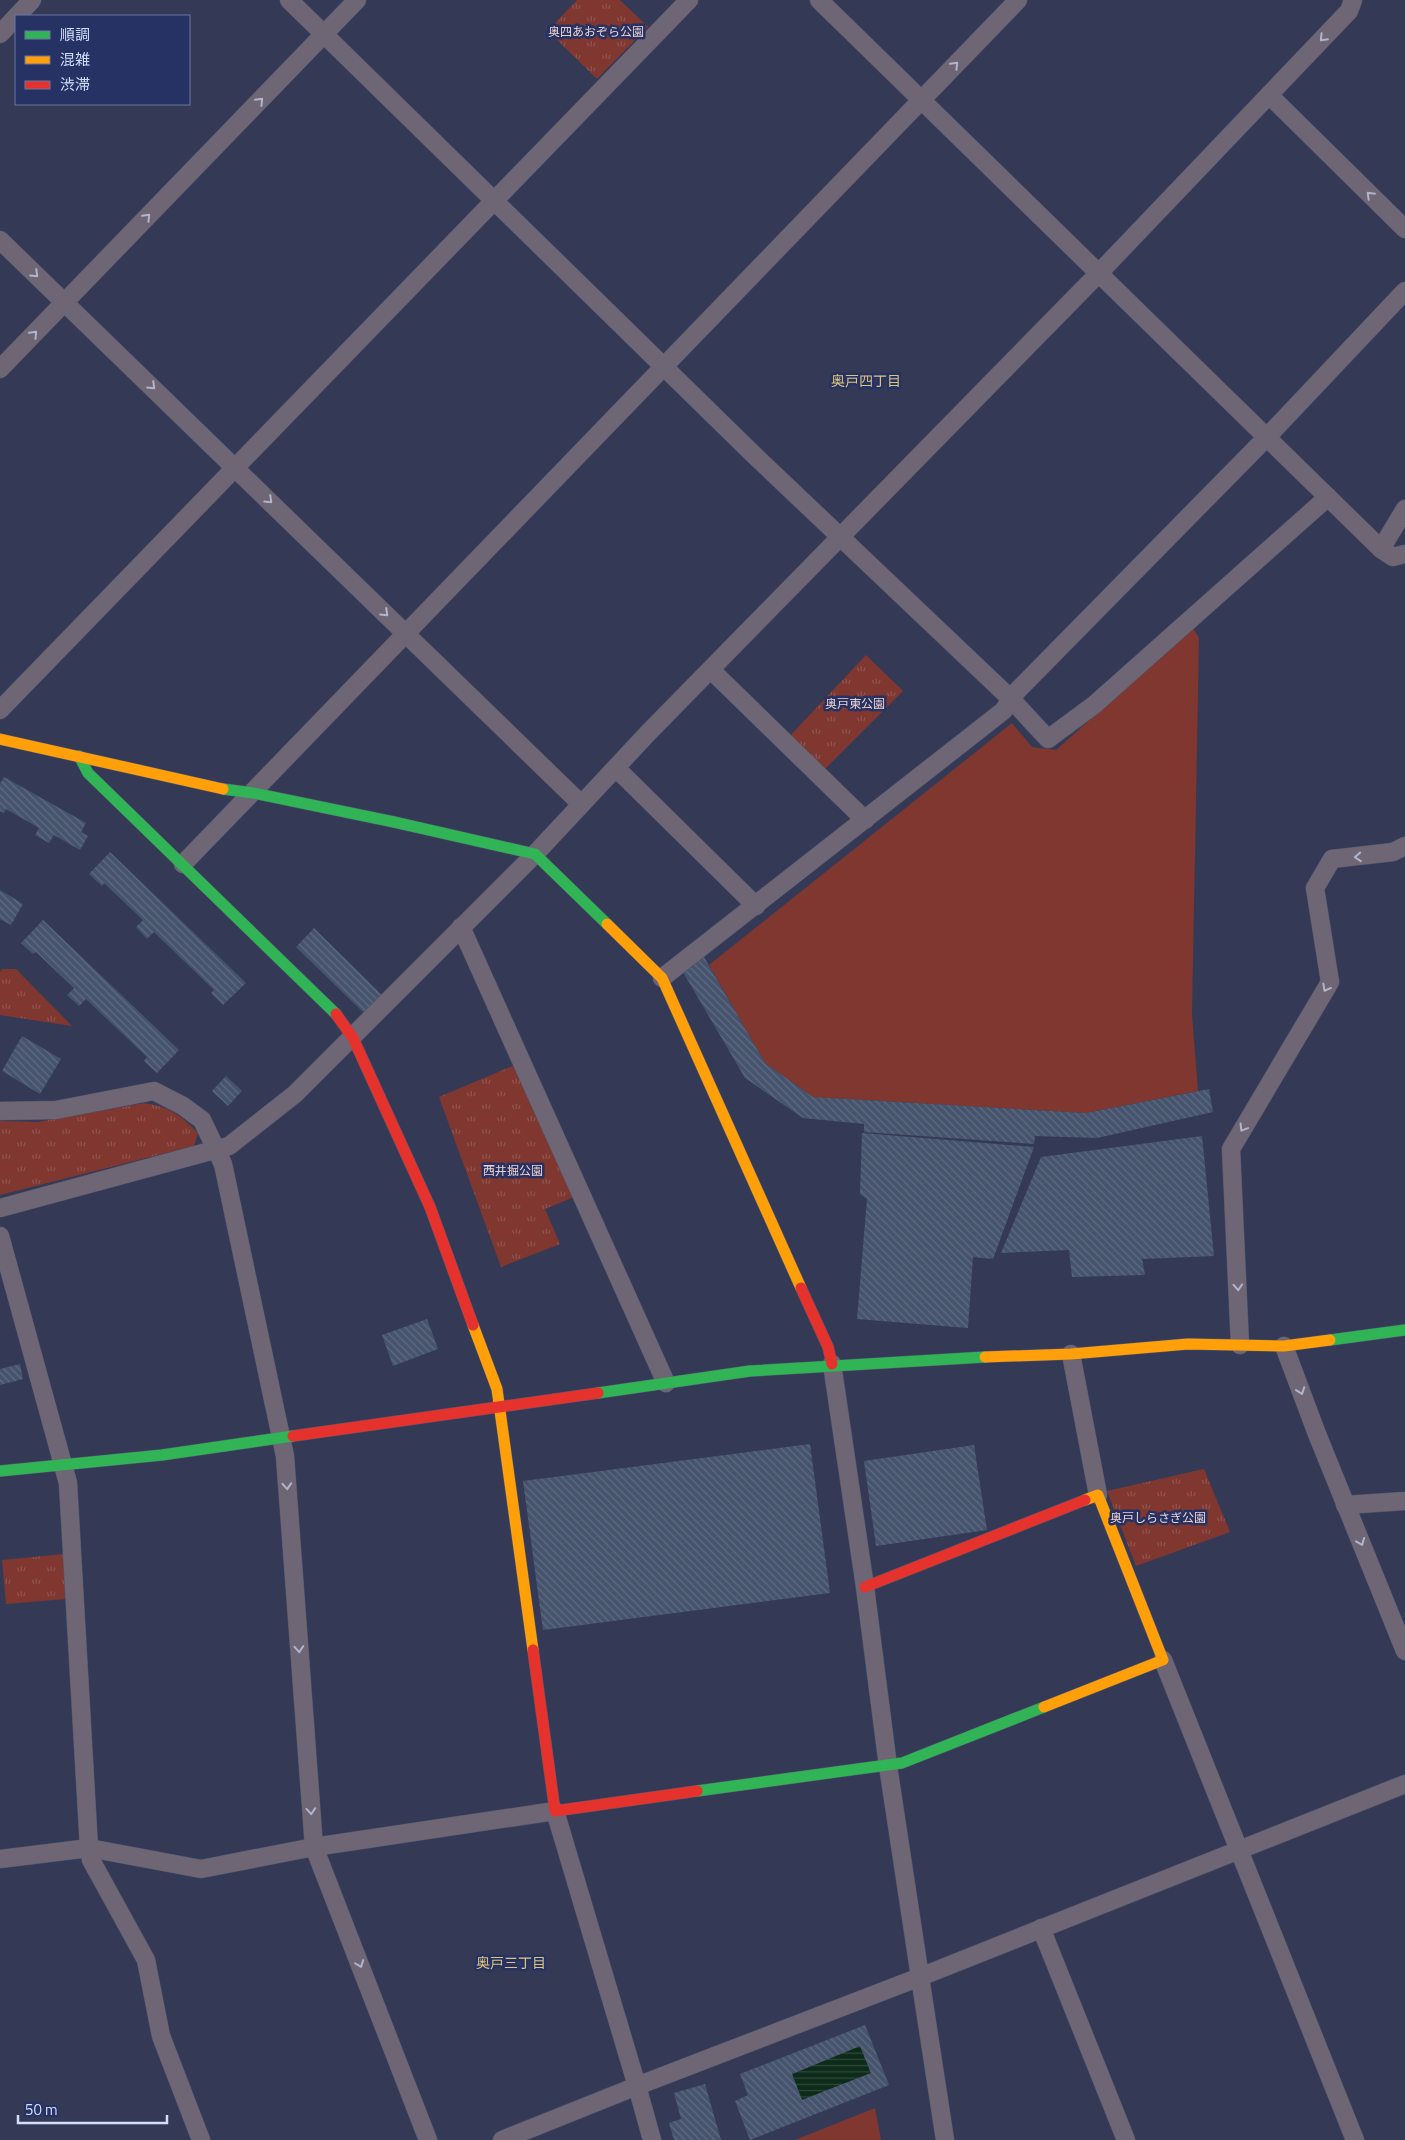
<svg xmlns="http://www.w3.org/2000/svg" width="1405" height="2140" font-family="'Titillium Web','Noto Sans JP',sans-serif">
	<style>
		.grass { fill: #7f3730 }
		.park { fill: url(#park-tufts) }
		.water { fill: url(#water-rules) }
		.building { fill: url(#building-back-hatch); fill-rule: evenodd }
		.lines { fill: none; stroke-linecap: round; stroke-linejoin: round }
		.street-casing { stroke: #50566e; stroke-width: 19 }
		.fast-casing { stroke: #50566e; stroke-width: 12 }
		.slow-casing { stroke: #50566e; stroke-width: 12 }
		.jam-casing { stroke: #50566e; stroke-width: 12 }
		.street { stroke: #6f6675; stroke-width: 18 }
		.fast { stroke: #30b455; stroke-width: 11 }
		.slow { stroke: #ff9f0a; stroke-width: 11 }
		.jam { stroke: #e5322d; stroke-width: 11 }
		.oneway { stroke: #b0b4cd }
		.labels { text-anchor: middle; stroke-width: 5; stroke-linejoin: round; paint-order: stroke }
		.park-label { font-size: 12px; fill: #efd1cc; stroke: #263264 }
		.neighbourhood-label { font-size: 14px; fill: #dec478; stroke: #263264 }
	</style>
	<defs>
		<pattern id="park-tufts" width="24" height="20" patternUnits="userSpaceOnUse" patternTransform="scale(1.25)"><rect width="24" height="20" fill="#7f3730"/><path d="M3 7l-1-3M5 7V3M7 7l1-3M15 17l-1-3M17 17v-4M19 17l1-3" fill="none" stroke="#90544f"/></pattern>
		<pattern id="water-rules" width="6" height="5" patternUnits="userSpaceOnUse" patternTransform="scale(1.25)"><rect width="6" height="5" fill="#0d2b19"/><path d="M0 2.5h6" fill="none" stroke="#2f493b"/></pattern>
		<pattern id="building-back-hatch" width="6" height="6" patternUnits="userSpaceOnUse" patternTransform="scale(1.25)"><rect width="6" height="6" fill="#45536c"/><path d="M-1 5l2 2M0 0l6 6M5-1l2 2" fill="none" stroke="#5f6b82"/></pattern>
	</defs>
	<rect width="100%" height="100%" fill="#343a56"/>
	<g class="grass">
		<path d="M1193 628 1199 638 1192 1014 1198 1091 1086 1113 813 1097 765 1063 709 965 1012 723 1032 747 1056 750Z"/>
		<path d="M875 2108 881 2140H795Z"/>
	</g>
	<g class="park">
		<path d="M577 0H620L648 27 597 79 548 31Z"/>
		<path d="M866 655 903 691 823 771 788 738Z"/>
		<path d="M2 969H16L72 1026 0 1015V972Z"/>
		<path d="M515 1065 574 1197 545 1209 560 1244 501 1267 439 1097Z"/>
		<path d="M144 1103C170 1107 179 1114 198 1133L194 1146 0 1195V1121L38 1122Z"/>
		<path d="M1204 1469 1230 1532 1136 1566 1107 1491Z"/>
		<path d="M64 1554 66 1599 6 1604 2 1560Z"/>
	</g>
	<path class="water" d="M860 2046 871 2073 802 2100 792 2074Z"/>
	<g class="building">
		<path d="M4 777 86 823 81 832 88 836 80 850 54 835 49 843 35 835 39 828 6 809 4 813 0 811V784Z"/>
		<path d="M110 852 246 983 223 1005 211 993 214 990 154 932 147 939 136 927 143 920 104 883 102 886 89 874Z"/>
		<path d="M0 890 23 904 11 925 0 919Z"/>
		<path d="M43 920 179 1050 157 1073 144 1061 147 1057 86 999 79 1006 67 995 74 988 36 952 33 954 21 943Z"/>
		<path d="M314 928 382 995 364 1013 296 947Z"/>
		<path d="M704 957 765 1063 813 1097 1086 1113 1209 1089 1213 1112 1097 1138 1035 1136 1034 1144 864 1132V1124L803 1118 745 1078 683 972Z"/>
		<path d="M22 1036 61 1059 40 1094 2 1071Z"/>
		<path d="M226 1076 242 1091 228 1106 212 1091Z"/>
		<path d="M862 1133 1034 1147 993 1259 973 1257 968 1328 857 1319 867 1199 860 1194Z"/>
		<path d="M1202 1136 1214 1256 1142 1259 1145 1275 1072 1277 1069 1250 1001 1253 1041 1157Z"/>
		<path d="M427 1319 438 1349 393 1366 382 1335Z"/>
		<path d="M20 1364 23 1379 0 1385V1369Z"/>
		<path d="M810 1444 830 1593 543 1630 523 1481Z"/>
		<path d="M974 1445 987 1530 876 1546 864 1461Z"/>
		<path d="M865 2025 889 2085 750 2140 735 2101 748 2095 740 2074ZM860 2046 871 2073 802 2100 792 2074Z"/>
		<path d="M705 2084 721 2140H674L669 2123 681 2119 674 2093Z"/>
	</g>
	<g class="lines">
		<g class="street-casing">
			<g id="street">
				<path d="M289 0 753 454 1011 699 1048 739 1094 705 1328 497"/>
				<path d="M819 0 1381 549 1393 557 1405 554"/>
				<path d="M17 16 32 0"/>
				<path d="M0 34 16 17"/>
				<path d="M1269 95 1405 229"/>
				<path d="M0 240 581 804"/>
				<path d="M0 369 357 0"/>
				<path d="M1381 549 1405 509"/>
				<path d="M711 670 865 820"/>
				<path d="M0 710 689 0"/>
				<path d="M616 768 756 906"/>
				<path d="M183 864 1018 0"/>
				<path d="M461 927 666 1383"/>
				<path d="M662 978 1003 711 1017 691 1267 437 1405 291"/>
				<path d="M0 1111 56 1110 154 1091 183 1106 202 1120 223 1164 285 1456 314 1847 428 2140"/>
				<path d="M0 1208 229 1146 295 1094 535 854 649 732 1099 273 1349 11 1353 0"/>
				<path d="M0 1236 68 1483 89 1848 91 1860 146 1960 161 2036 201 2140"/>
				<path d="M1240 1345 1231 1149 1330 982 1315 888 1332 859 1393 852 1405 846"/>
				<path d="M1284 1346 1317 1434 1405 1651"/>
				<path d="M1071 1354 1098 1495"/>
				<path d="M832 1364 865 1587 888 1766 920 1977 1405 1784"/>
				<path d="M1345 1505 1405 1501"/>
				<path d="M1163 1660 1355 2140"/>
				<path d="M0 1859 89 1848 201 1869 314 1847 555 1811 637 2086 502 2140"/>
				<path d="M1041 1928 1126 2140"/>
				<path d="M652 2140 637 2086 920 1977 945 2140"/>
			</g>
		</g>
		<g class="fast-casing">
			<g id="fast">
				<path d="M79 756 88 773 336 1014"/>
				<path d="M223 789 253 793 394 822 535 854 607 924"/>
				<path d="M1330 1340 1405 1330"/>
				<path d="M598 1393 750 1371 985 1357"/>
				<path d="M0 1471 162 1455 293 1436"/>
				<path d="M697 1791 902 1763 1044 1707"/>
			</g>
		</g>
		<g class="slow-casing">
			<g id="slow">
				<path d="M0 739 223 789"/>
				<path d="M607 924 662 978 801 1288"/>
				<path d="M473 1325 497 1389 533 1650"/>
				<path d="M985 1357 1071 1354 1188 1344 1284 1346 1330 1340"/>
				<path d="M1044 1707 1163 1660 1098 1495 1085 1500"/>
			</g>
		</g>
		<g class="jam-casing">
			<g id="jam">
				<path d="M336 1014 353 1038 430 1207 473 1325"/>
				<path d="M801 1288 828 1347 832 1364"/>
				<path d="M293 1436 598 1393"/>
				<path d="M865 1587 1085 1500"/>
				<path d="M533 1650 555 1811 697 1791"/>
			</g>
		</g>
		<use href="#street" class="street"/>
		<use href="#fast" class="fast"/>
		<use href="#slow" class="slow"/>
		<use href="#jam" class="jam"/>
	</g>
	<defs><path id="oneway-chevron" d="M-2-3.5L2.5 0L-2 3.5" fill="none" stroke-width="1.6" stroke-linecap="round" stroke-linejoin="round" transform="scale(1.25)"/></defs>
	<g class="oneway">
		<use href="#oneway-chevron" transform="translate(1323 38) rotate(134)"/>
		<use href="#oneway-chevron" transform="translate(955 65) rotate(-46)"/>
		<use href="#oneway-chevron" transform="translate(260 101) rotate(-46)"/>
		<use href="#oneway-chevron" transform="translate(1370 195) rotate(-135)"/>
		<use href="#oneway-chevron" transform="translate(147 217) rotate(-46)"/>
		<use href="#oneway-chevron" transform="translate(35 274) rotate(44)"/>
		<use href="#oneway-chevron" transform="translate(34 334) rotate(-46)"/>
		<use href="#oneway-chevron" transform="translate(152 386) rotate(44)"/>
		<use href="#oneway-chevron" transform="translate(269 500) rotate(44)"/>
		<use href="#oneway-chevron" transform="translate(385 613) rotate(44)"/>
		<use href="#oneway-chevron" transform="translate(1358 857) rotate(176)"/>
		<use href="#oneway-chevron" transform="translate(1326 988) rotate(119)"/>
		<use href="#oneway-chevron" transform="translate(1243 1128) rotate(121)"/>
		<use href="#oneway-chevron" transform="translate(1238 1287) rotate(87)"/>
		<use href="#oneway-chevron" transform="translate(1301 1391) rotate(70)"/>
		<use href="#oneway-chevron" transform="translate(287 1486) rotate(86)"/>
		<use href="#oneway-chevron" transform="translate(1361 1542) rotate(68)"/>
		<use href="#oneway-chevron" transform="translate(299 1649) rotate(86)"/>
		<use href="#oneway-chevron" transform="translate(311 1811) rotate(86)"/>
		<use href="#oneway-chevron" transform="translate(360 1964) rotate(69)"/>
	</g>
	<g class="labels">
		<g class="park-label">
			<text x="596" y="36">奥四あおぞら公園</text>
			<text x="855" y="708">奥戸東公園</text>
			<text x="513" y="1175">西井掘公園</text>
			<text x="1158" y="1522">奥戸しらさぎ公園</text>
		</g>
		<g class="neighbourhood-label">
			<text x="866" y="386">奥戸四丁目</text>
			<text x="511" y="1968">奥戸三丁目</text>
		</g>
	</g>
	<rect x="15" y="15" width="175" height="90" fill="#263264" stroke="#6b77a1"/>
	<rect x="25" y="31" width="25" height="8" fill="#30b455" stroke="#6b77a1"/>
	<text x="60" y="40" font-size="15" fill="#d3defd">順調</text>
	<rect x="25" y="56" width="25" height="8" fill="#ff9f0a" stroke="#6b77a1"/>
	<text x="60" y="65" font-size="15" fill="#d3defd">混雑</text>
	<rect x="25" y="81" width="25" height="8" fill="#e5322d" stroke="#6b77a1"/>
	<text x="60" y="90" font-size="15" fill="#d3defd">渋滞</text>
	<path d="M18 2115v8h149v-8" fill="none" stroke="#d3defd" stroke-width="2.5"/>
	<text x="25" y="2115" font-size="15" fill="#d3defd" stroke="#263264" stroke-width="4" paint-order="stroke">50 m</text>
</svg>
